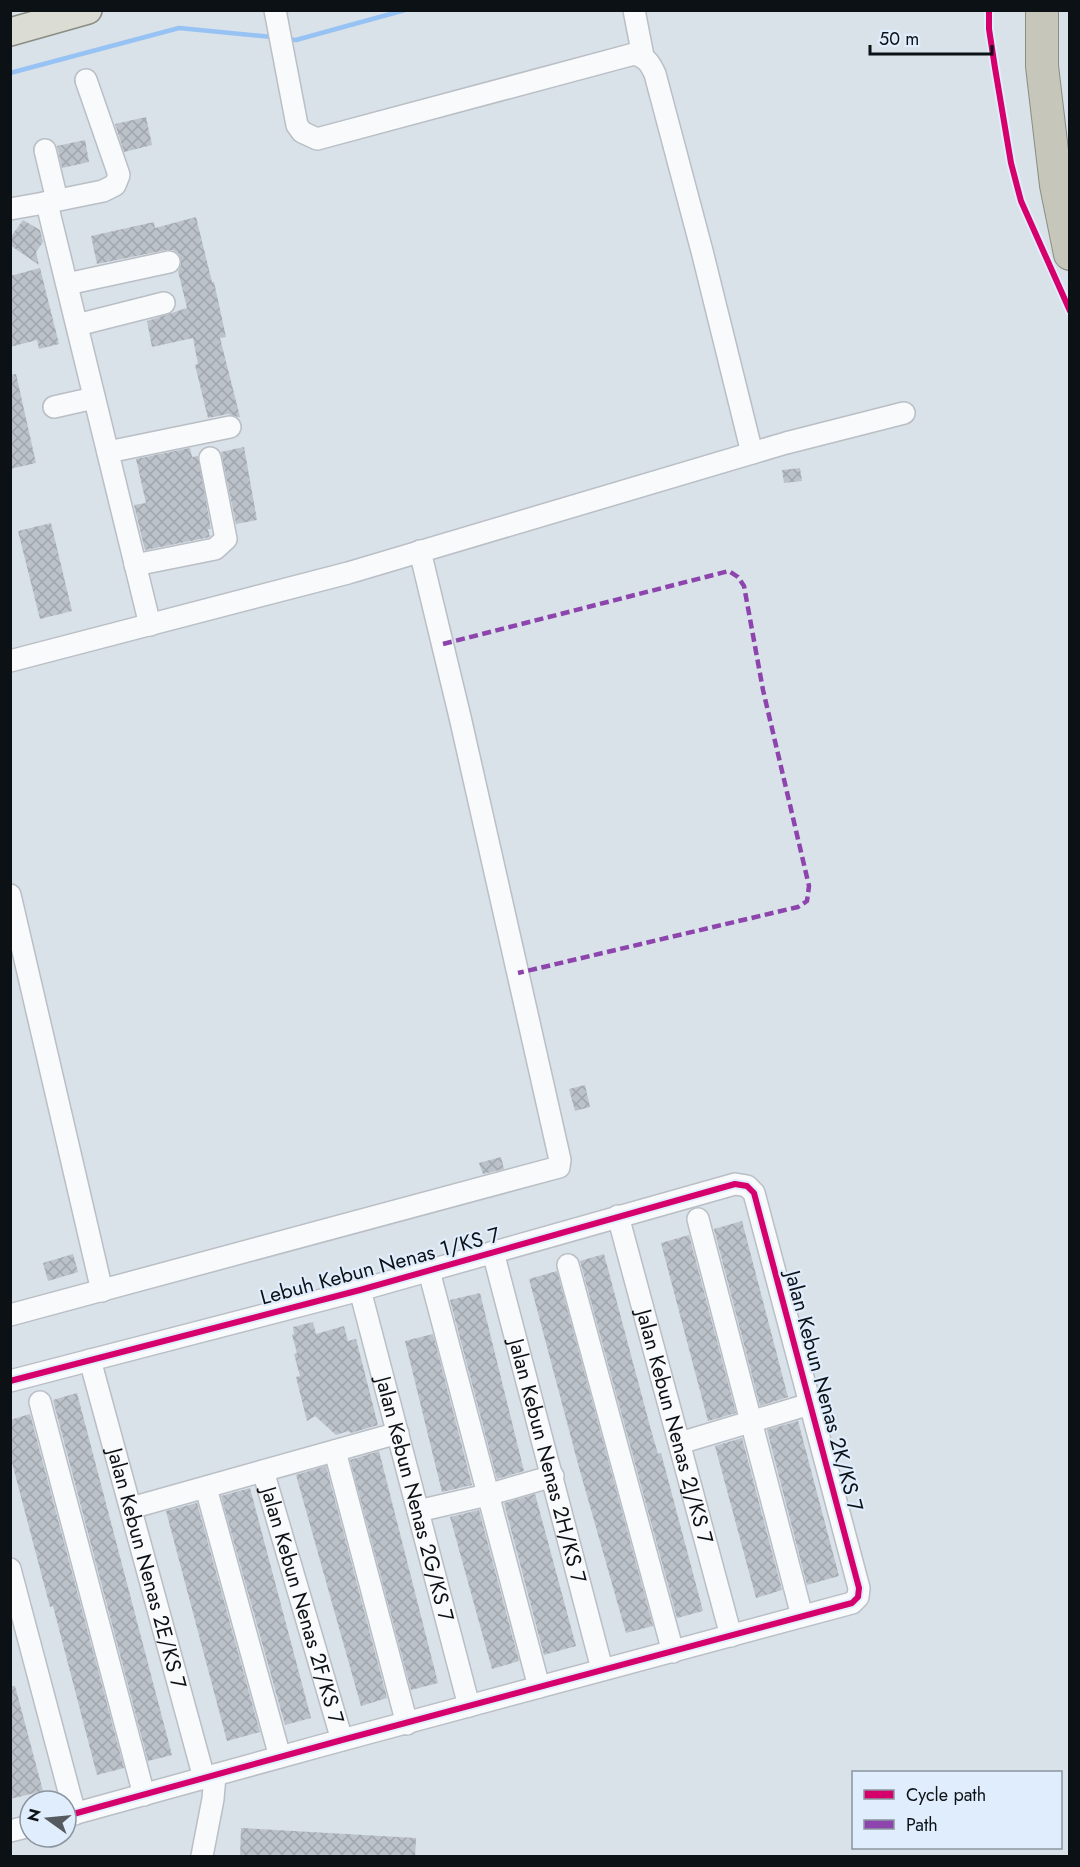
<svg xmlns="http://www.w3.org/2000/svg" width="1080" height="1867" font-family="Jost,sans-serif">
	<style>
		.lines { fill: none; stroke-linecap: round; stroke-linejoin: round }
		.stream { stroke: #96c2f4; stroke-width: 4.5 }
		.building { fill: url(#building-cross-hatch) }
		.minor-casing { stroke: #b9bfc5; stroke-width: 24 }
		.major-casing { stroke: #8a8d82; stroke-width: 30 }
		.highway-casing { stroke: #8a8d82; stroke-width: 34 }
		.minor { stroke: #f9fafc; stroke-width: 21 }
		.major { stroke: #dbdcd4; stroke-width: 27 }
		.highway { stroke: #c6c7ba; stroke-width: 32 }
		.quiet { stroke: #8e44ad; stroke-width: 4.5; stroke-dasharray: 9 4.5; stroke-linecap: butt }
		.cycleway-casing { stroke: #e0edfd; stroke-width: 10 }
		.cycleway { stroke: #d6006c; stroke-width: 6 }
		.labels { text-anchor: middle; stroke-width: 4.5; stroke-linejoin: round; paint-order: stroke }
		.street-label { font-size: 21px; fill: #0c1116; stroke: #e0edfd }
	</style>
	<defs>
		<pattern id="building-cross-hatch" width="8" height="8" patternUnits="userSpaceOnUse" patternTransform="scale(1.5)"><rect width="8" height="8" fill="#bcc2c9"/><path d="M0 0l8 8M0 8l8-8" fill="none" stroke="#a0a6ac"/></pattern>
	</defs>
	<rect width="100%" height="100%" fill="#d9e1e9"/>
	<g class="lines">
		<g class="stream">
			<path d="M287 39 296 40 405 10"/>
			<path d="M10 73 179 28 272 37"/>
		</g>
	</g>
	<g class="building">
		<path d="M146 117 152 145 124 152 115 124Z"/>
		<path d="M85 140 89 162 62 168 57 146Z"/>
		<path d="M196 217 212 282H214L226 337 220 338 240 417H238L228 414 208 418 195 365 198 364 193 338 152 347 147 321 187 308 178 271 181 265 179 254 173 250H166L97 264 91 236 154 222 155 228Z"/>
		<path d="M23 220 40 230 43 242 36 252 39 265 10 245V238Z"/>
		<path d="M40 268 59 344 39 349 37 340 10 347V276Z"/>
		<path d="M16 374 36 463 10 469V375Z"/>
		<path d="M244 447 257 520 236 524 221 452Z"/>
		<path d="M190 448 192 457 198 456 211 529H208L210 537 145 550 134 505 146 503 136 459Z"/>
		<path d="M800 468 802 481 784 483 782 470Z"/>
		<path d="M51 523 72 611 40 619 18 531Z"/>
		<path d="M585 1085 590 1107 575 1111 569 1089Z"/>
		<path d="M501 1157 504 1169 483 1174 479 1163Z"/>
		<path d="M742 1221 788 1397 760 1406 714 1229Z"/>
		<path d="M689 1235 736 1413 708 1421 661 1243Z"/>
		<path d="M73 1254 78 1272 48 1281 43 1263Z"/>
		<path d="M604 1254 651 1430 658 1454 661 1453 703 1611 677 1618 580 1261Z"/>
		<path d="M557 1271 653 1626 626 1633 578 1464 529 1279Z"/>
		<path d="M480 1293 524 1471 497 1479 450 1300Z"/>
		<path d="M313 1322 316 1334 344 1326 348 1341 356 1339 378 1425 351 1433 348 1431 336 1435 315 1416 307 1421 296 1377 300 1376 294 1354 297 1353 292 1335 294 1334 293 1327Z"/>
		<path d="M433 1334 472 1485 442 1492 405 1341Z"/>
		<path d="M77 1393 172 1755 148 1761 53 1400Z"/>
		<path d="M30 1414 124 1768 97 1775 53 1606 50 1607 10 1455V1420Z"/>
		<path d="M798 1421 839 1576 807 1585 767 1430Z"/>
		<path d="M742 1438 782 1590 756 1598 715 1446Z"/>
		<path d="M379 1451 438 1683 411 1690 350 1460Z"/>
		<path d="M326 1466 387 1698 361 1706 296 1475Z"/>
		<path d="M250 1488 311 1718 285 1725 221 1496Z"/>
		<path d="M535 1494 576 1646 544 1655 504 1503Z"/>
		<path d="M197 1503 260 1732 227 1741 166 1511Z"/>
		<path d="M479 1510 519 1661 492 1669 450 1517Z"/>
		<path d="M10 1686H15L43 1791 10 1799Z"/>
		<path d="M241 1828 416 1838 415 1857H240Z"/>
	</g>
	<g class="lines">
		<g class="minor-casing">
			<g id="minor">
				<path d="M275 10 297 125 302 132 317 139 634 54C646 57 650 63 655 74L702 251 752 453"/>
				<path d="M634 10 643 56"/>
				<path d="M45 150 57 200"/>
				<path d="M44 203 103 191 115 185 119 175 86 80"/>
				<path d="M10 209 44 203 48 208 150 625"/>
				<path d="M67 284 169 262"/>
				<path d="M77 325 164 303"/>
				<path d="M54 407 94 398"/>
				<path d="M108 452 230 427"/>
				<path d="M135 565 215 549 226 539 210 458"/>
				<path d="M10 661 348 573 786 443 904 413"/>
				<path d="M10 895 102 1291"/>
				<path id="s1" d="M618 1216 731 1636"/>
				<path d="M698 1219 802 1616"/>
				<path id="s2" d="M493 1252 602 1669"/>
				<path d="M568 1265 673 1652"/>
				<path d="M429 1271 539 1687"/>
				<path id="s3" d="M360 1290 469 1706"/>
				<path d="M10 1315 559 1167 560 1160 460 717 420 551"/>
				<path id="s4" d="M90 1360 204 1778"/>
				<path d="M10 1381 360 1290 735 1184 747 1186 754 1193 859 1588 858 1597 852 1603 342 1740 66 1816"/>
				<path d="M40 1402 144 1795"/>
				<path d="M680 1443 810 1404"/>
				<path d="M335 1451 407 1724"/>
				<path id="s5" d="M263 1471 342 1740"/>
				<path d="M206 1488 280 1757"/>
				<path d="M131 1508 398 1433"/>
				<path d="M418 1511 487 1495 553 1476"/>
				<path d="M10 1569 75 1814"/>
				<path d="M10 1831 30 1826"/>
				<path d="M202 1856 213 1799 215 1775"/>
			</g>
		</g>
		<g class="major-casing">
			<path id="major" d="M10 32 88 10"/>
		</g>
		<g class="highway-casing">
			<path id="highway" d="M1042 10V66L1056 185 1070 254"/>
		</g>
		<use href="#minor" class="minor"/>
		<use href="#major" class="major"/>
		<use href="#highway" class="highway"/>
		<path class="quiet" d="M443 644 729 571 738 577 744 586 763 690 809 886 807 901 798 907 518 973"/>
		<g class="cycleway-casing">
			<g id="cycleway">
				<path d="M989 10V29L995 68 1011 163 1021 201 1070 311"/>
				<path d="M10 1381 360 1290 735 1184 747 1186 754 1193 859 1588 858 1597 852 1603 342 1740 66 1816"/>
			</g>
		</g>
		<use href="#cycleway" class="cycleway"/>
	</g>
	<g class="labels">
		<g class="street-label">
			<text transform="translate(380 1266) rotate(-15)" y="7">Lebuh Kebun Nenas 1/KS 7</text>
			<text transform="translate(824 1391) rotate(75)" y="7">Jalan Kebun Nenas 2K/KS 7</text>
			<text dy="7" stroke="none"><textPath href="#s1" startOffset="218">Jalan Kebun Nenas 2J/KS 7</textPath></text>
			<text dy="7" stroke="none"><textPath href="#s2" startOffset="216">Jalan Kebun Nenas 2H/KS 7</textPath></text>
			<text dy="7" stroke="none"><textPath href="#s3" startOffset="216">Jalan Kebun Nenas 2G/KS 7</textPath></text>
			<text dy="7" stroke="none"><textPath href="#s4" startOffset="216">Jalan Kebun Nenas 2E/KS 7</textPath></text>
			<text dy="7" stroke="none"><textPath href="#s5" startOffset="140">Jalan Kebun Nenas 2F/KS 7</textPath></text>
		</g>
	</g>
	<rect width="1080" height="1867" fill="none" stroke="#0c1116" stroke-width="24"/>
	<rect x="852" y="1771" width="210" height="78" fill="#e0edfd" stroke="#8b95a1" stroke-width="1.5"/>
	<rect x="864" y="1790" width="30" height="9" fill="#d6006c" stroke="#8b95a1" stroke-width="1.5"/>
	<text x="906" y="1801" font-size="18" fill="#0c1116">Cycle path</text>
	<rect x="864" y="1820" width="30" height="9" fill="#8e44ad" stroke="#8b95a1" stroke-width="1.5"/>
	<text x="906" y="1831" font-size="18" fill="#0c1116">Path</text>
	<g transform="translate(48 1819) rotate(285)"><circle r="28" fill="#e0edfd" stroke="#8b95a1" stroke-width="1.5"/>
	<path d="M0-4.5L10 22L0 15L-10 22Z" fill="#545a60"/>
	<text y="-9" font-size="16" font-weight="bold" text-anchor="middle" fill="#0c1116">N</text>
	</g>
	<path d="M870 45v9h122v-9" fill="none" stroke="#0c1116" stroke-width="3"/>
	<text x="879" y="45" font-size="18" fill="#0c1116" stroke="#e0edfd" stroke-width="4.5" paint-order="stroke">50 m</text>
</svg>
